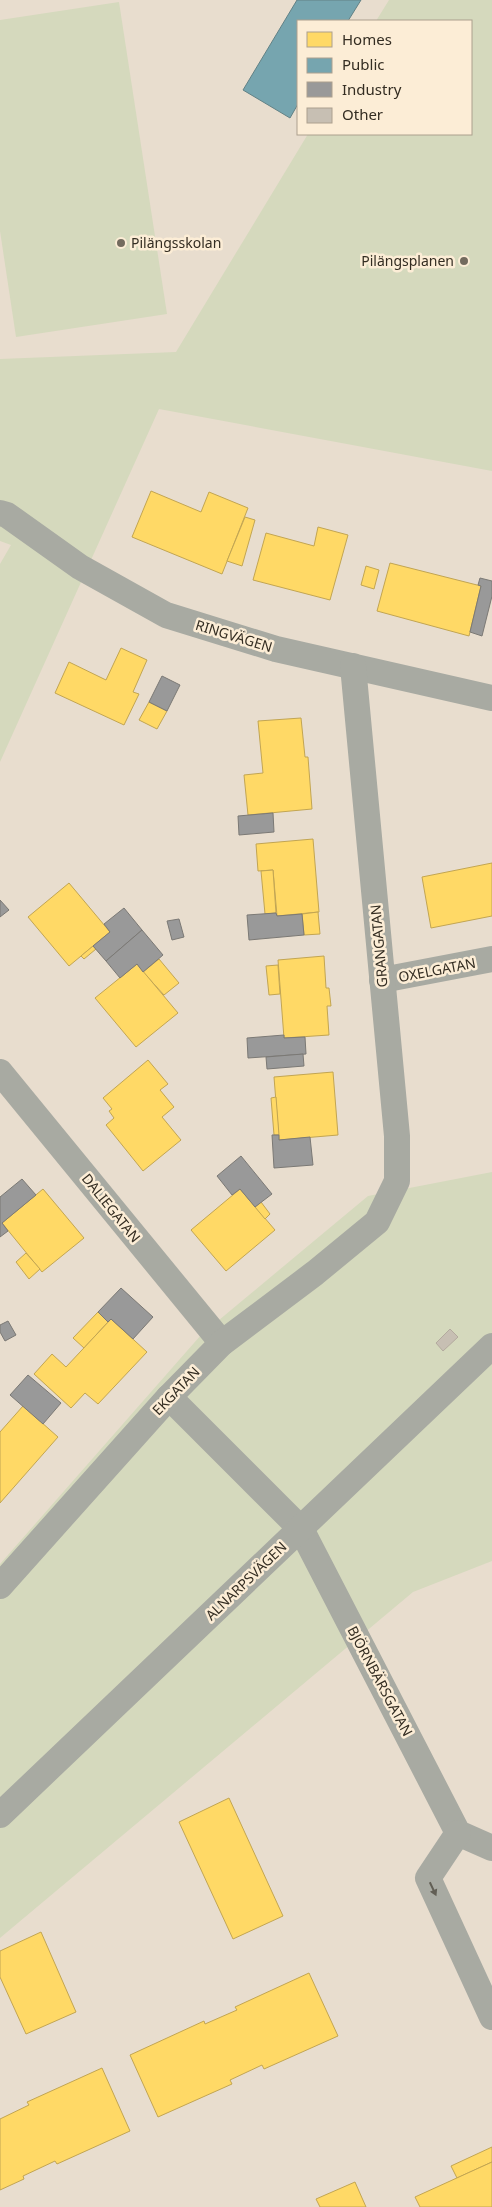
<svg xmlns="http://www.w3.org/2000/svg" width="492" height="2207" font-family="'Noto Sans',sans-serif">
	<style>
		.green { fill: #d5d9bd }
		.homes { fill: #ffd966; stroke: #c2a552 }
		.public { fill: #76a5af; stroke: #628185 }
		.industry { fill: #999; stroke: #7b7975 }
		.building { fill: #c7bfb3; stroke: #b3aa9e }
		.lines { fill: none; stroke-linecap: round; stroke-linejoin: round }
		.street { stroke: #a8aaa2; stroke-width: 26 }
		.oneway { fill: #625f55 }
		.poi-dot { fill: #736b5e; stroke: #fcedd6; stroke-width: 2 }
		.labels { text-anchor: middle; stroke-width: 5; stroke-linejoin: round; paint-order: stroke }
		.poi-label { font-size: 14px; fill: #342d22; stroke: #fcedd6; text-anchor: start }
		.street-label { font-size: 14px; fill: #342d22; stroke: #fcedd6 }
	</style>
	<rect width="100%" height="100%" fill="#e8ddce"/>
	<g class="green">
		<path d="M389 0H492V471L159 409 0 762V564L11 545 0 541V359L176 352 308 134H471V21H376Z"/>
		<path d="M119 2 167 314 16 337 0 231V20Z"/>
		<path d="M492 1172V1561L413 1592 0 1938V1564L201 1335 368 1196Z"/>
	</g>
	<g class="homes">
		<path d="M151 491 201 512 209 492 248 508 222 574 132 537Z"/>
		<path d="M245 517 255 520 242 566 227 561Z"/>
		<path d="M318 527 348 535 330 600 253 580 266 533 314 546Z"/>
		<path d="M390 563 481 586 469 636 377 611Z"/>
		<path d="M366 566 379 570 374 589 361 585Z"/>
		<path d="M121 648 147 660 133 692 139 694 124 725 55 693 69 662 106 680Z"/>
		<path d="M149 702 167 711 157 729 139 720Z"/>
		<path d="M301 718 305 757H308L312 809 248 815 244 775 263 773 258 721Z"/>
		<path d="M313 839 319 912 277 916 273 870 258 871 256 844Z"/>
		<path d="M492 863V916L431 928 422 877Z"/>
		<path d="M273 870 276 913 265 914 261 871Z"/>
		<path d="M69 883 110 932 69 966 28 917Z"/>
		<path d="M318 912 320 934 304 935 302 914Z"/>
		<path d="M93 946 96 949 84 959 81 956Z"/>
		<path d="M324 956 326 988H329L331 1006H327L329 1035 284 1038 278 960Z"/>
		<path d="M159 959 179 983 164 995 143 972Z"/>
		<path d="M137 964 178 1013 136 1047 95 998Z"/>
		<path d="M278 965 280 994 269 995 266 966Z"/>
		<path d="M148 1060 168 1084 160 1090 174 1107 162 1117 181 1140 143 1171 106 1125 114 1118 109 1111 112 1109 103 1098Z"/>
		<path d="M333 1072 338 1135 279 1140 274 1077Z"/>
		<path d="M276 1097 279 1135H274L271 1098Z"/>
		<path d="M43 1189 84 1238 42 1272 2 1223Z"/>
		<path d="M240 1189 275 1230 226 1271 191 1230Z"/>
		<path d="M261 1202 270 1214 265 1219 255 1207Z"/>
		<path d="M26 1253 40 1269 29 1279 16 1262Z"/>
		<path d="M98 1312 108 1322 84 1348 73 1338Z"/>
		<path d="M111 1319 147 1352 98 1404 85 1393 71 1408 34 1374 52 1354 66 1367Z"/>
		<path d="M23 1406 58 1437 0 1503V1432Z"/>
		<path d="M229 1798 283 1916 233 1939 179 1822Z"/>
		<path d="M41 1932 76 2012 26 2034 0 1977V1951Z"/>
		<path d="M309 1973 338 2036 264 2069 262 2065 230 2080 232 2084 158 2117 130 2055 204 2021 205 2024 237 2010 235 2007Z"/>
		<path d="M102 2068 130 2131 57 2164 55 2161 23 2176 24 2179 0 2190V2119L29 2105 27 2102Z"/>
		<path d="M492 2147V2162L457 2178 451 2166Z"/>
		<path d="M492 2162V2207H420L415 2197Z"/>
		<path d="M355 2182 366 2207H320L316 2199Z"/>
	</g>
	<path class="public" d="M297 0H361L348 21H298V104L290 118 243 90Z"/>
	<g class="industry">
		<path d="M480 578 492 581V596L482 636 470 632 481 586 478 585Z"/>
		<path d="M162 676 180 685 167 711 149 702Z"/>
		<path d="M273 813 274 832 239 835 238 816Z"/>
		<path d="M0 900 9 910 0 917Z"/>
		<path d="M124 908 142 930 106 961 93 946 110 932 104 924Z"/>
		<path d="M276 913 277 916 302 914 304 935 249 940 247 915Z"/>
		<path d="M179 919 184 937 172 940 167 921Z"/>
		<path d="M142 930 163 955 143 972 137 964 120 978 106 961Z"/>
		<path d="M284 1035V1038L305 1037 306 1054 248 1058 247 1038Z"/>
		<path d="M303 1054 304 1066 267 1069 266 1057Z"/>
		<path d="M272 1135H279V1140L310 1137 313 1165 274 1168Z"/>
		<path d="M241 1156 272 1194 255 1207 240 1189 232 1195 217 1176Z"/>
		<path d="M22 1179 36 1195 2 1223 8 1231 0 1237V1197Z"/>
		<path d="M121 1288 153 1317 133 1339 111 1319 108 1322 98 1312Z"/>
		<path d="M8 1321 16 1335 5 1341 0 1332V1325Z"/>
		<path d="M28 1375 61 1403 43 1424 10 1395Z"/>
	</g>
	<path class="building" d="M450 1329 458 1337 443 1351 436 1343Z"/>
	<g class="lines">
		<g class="street">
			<path d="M0 513 7 515 80 567 166 615 276 649 492 698"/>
			<path d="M382 980 492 959"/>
			<path d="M0 1072 222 1343"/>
			<path d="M169 1397 301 1529 458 1833 492 1848"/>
			<path d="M0 1586 169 1397 222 1343 315 1273 377 1222 397 1181V1136L353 666"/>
			<path d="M0 1815 492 1346"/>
			<path d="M458 1833 428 1878 492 2017"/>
		</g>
	</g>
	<defs><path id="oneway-solid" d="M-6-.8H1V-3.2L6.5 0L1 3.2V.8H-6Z" transform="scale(1.25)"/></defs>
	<use class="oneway" href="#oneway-solid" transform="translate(433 1889) rotate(65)"/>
	<g class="poi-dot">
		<circle cx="121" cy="243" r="5"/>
		<circle cx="464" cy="261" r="5"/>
	</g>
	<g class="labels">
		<g class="poi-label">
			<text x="131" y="248">Pilängsskolan</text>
			<text x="454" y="266" text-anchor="end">Pilängsplanen</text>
		</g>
		<g class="street-label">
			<text transform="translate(234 636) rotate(17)" y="5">RINGVÄGEN</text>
			<text transform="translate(379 946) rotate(-95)" y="5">GRANGATAN</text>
			<text transform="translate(437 970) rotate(-11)" y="5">OXELGATAN</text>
			<text transform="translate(111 1208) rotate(51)" y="5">DALIEGATAN</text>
			<text transform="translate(176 1391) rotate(-46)" y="5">EKGATAN</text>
			<text transform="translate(246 1581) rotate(-44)" y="5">ALNARPSVÄGEN</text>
			<text transform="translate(380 1681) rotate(62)" y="5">BJÖRNBÄRSGATAN</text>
		</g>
	</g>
	<rect x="297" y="20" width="175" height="115" fill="#fcedd6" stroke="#aca08e"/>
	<rect x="307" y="32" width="25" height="15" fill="#ffd966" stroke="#aca08e"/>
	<text x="342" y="45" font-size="15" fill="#342d22">Homes</text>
	<rect x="307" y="58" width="25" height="15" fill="#76a5af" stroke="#aca08e"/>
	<text x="342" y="70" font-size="15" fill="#342d22">Public</text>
	<rect x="307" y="82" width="25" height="15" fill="#999999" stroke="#aca08e"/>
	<text x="342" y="95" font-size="15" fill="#342d22">Industry</text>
	<rect x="307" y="108" width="25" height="15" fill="#c7bfb3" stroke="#aca08e"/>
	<text x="342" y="120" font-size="15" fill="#342d22">Other</text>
</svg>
